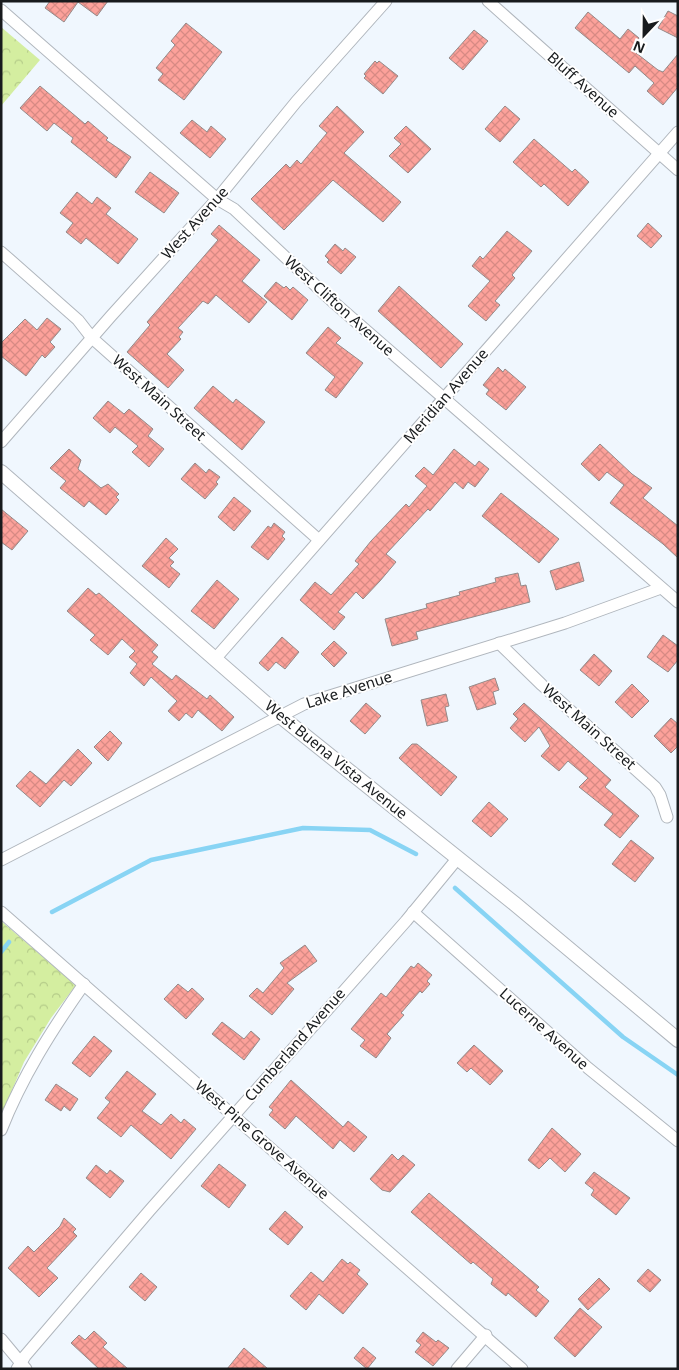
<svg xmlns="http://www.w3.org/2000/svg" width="679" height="1370" font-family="'Noto Sans',sans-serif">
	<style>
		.park { fill: url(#park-crowns) }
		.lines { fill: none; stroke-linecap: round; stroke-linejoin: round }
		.stream { stroke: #88d4f4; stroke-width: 4.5 }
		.building { fill: url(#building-cross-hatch); stroke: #948a89 }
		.minor-casing { stroke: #b0b6bd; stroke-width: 13 }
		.tertiary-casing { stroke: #b0b6bd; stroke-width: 16 }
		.minor { stroke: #fff; stroke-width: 11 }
		.tertiary { stroke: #fff; stroke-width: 14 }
		.labels { text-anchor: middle; stroke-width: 4; stroke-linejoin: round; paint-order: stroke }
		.street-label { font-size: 15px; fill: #181b1d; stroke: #fff }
	</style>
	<defs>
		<pattern id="park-crowns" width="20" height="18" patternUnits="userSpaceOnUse" patternTransform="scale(1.25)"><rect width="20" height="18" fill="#d4eea0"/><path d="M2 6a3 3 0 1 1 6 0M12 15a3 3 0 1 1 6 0" fill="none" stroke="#b5cc89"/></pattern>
		<pattern id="building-cross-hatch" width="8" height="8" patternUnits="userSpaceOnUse" patternTransform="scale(1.25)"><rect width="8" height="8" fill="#fca19a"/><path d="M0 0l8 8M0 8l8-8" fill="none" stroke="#d78a84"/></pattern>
	</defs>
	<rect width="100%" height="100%" fill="#f0f7fe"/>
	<g class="park">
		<path d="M1 27 40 60 1 106Z"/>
		<path d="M1 921 76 985 51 1018 24 1062 1 1116Z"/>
	</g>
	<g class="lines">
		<g class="stream">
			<path d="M455 888 623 1037 678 1075"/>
			<path d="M52 912 151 860 303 828 370 830 416 854"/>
			<path d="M1 952 9 942"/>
		</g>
	</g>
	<g class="building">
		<path d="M50 1H108L97 16 78 2 64 22 45 8Z"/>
		<path d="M668 11 678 16V38L658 28Z"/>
		<path d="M588 12 620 39 628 29 639 38 631 49 658 70 663 72 678 54V87L663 105 647 91 654 83 635 66 629 73 575 28Z"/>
		<path d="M186 23 222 52 184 100 158 80 163 74 156 68 175 45 171 41Z"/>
		<path d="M474 30 488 41 463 70 449 58Z"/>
		<path d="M375 61 377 63 379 61 398 76 383 94 364 78 366 76 364 74Z"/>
		<path d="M40 86 85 124 88 121 108 138 106 140 131 157 116 178 71 142 73 138 54 123 47 131 20 108Z"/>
		<path d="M337 106 364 132 344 153 401 202 383 222 333 180 284 230 251 199 286 164 290 168 297 160 301 164 327 133 319 126Z"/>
		<path d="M505 106 520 119 500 142 485 129Z"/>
		<path d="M192 120 207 132 211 126 226 139 210 158 180 133Z"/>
		<path d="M406 126 431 149 408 173 389 156 401 144 394 138Z"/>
		<path d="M534 139 572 172 575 169 589 182 568 206 544 184 541 187 513 162Z"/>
		<path d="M150 172 179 193 164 213 135 192Z"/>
		<path d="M77 192 92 204 97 197 111 208 106 214 138 239 118 264 86 238 81 244 66 232 73 223 60 213Z"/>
		<path d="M648 223 662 236 651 248 637 236Z"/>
		<path d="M219 225 260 260 242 281 267 302 249 323 216 295 208 304 203 301 178 328 183 332 179 337 181 339 167 354 184 370 168 388 127 352 150 325 147 322 218 240 211 234Z"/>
		<path d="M507 231 532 251 512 275 515 278 495 301 500 305 486 321 468 306 490 281 472 266 480 256 483 259Z"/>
		<path d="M335 244 343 251 345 248 356 257 341 274 327 262 329 260 325 256Z"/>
		<path d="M276 282 284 288 286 286 290 290 293 287 308 300 292 320 264 296Z"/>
		<path d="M399 286 463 344 441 368 378 311Z"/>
		<path d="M47 318 61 329 50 342 55 347 45 358 42 355 26 376 1 356V343L25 319 37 330Z"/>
		<path d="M328 327 341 338 336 343 363 363 336 398 325 390 335 377 306 353Z"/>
		<path d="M498 367 503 372 505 369 526 387 506 410 486 394 489 390 483 385Z"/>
		<path d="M213 386 233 403 236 399 265 422 242 450 194 408Z"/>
		<path d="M108 401 124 414 129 409 153 429 148 436 164 449 149 467 132 452 138 446 115 427 110 433 93 418Z"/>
		<path d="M600 444 632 474 652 488 643 498 678 526V558L663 544 610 503 624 485 607 472 599 481 581 464Z"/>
		<path d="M69 449 81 460 78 469 101 488 108 484 119 494 116 497 119 500 106 515 89 501 84 507 60 488 66 481 50 468Z"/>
		<path d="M454 449 475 466 479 461 489 469 475 487 468 482 463 489 455 482 430 511 428 509 386 554 396 562 380 581 363 599 356 592 338 612 345 617 334 630 300 600 315 582 331 595 359 564 355 561 371 541 406 504 409 507 427 486 415 476 424 467 433 475Z"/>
		<path d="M195 463 206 473 209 469 220 477 216 482 218 484 205 499 181 479Z"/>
		<path d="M501 493 559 539 539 563 482 516Z"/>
		<path d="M234 497 251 511 234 531 218 517Z"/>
		<path d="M1 509 28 531 12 550 1 542Z"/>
		<path d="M274 523 285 532 282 536 285 539 268 560 251 547 268 526 271 528Z"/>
		<path d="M166 538 178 549 169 558 174 562 170 566 180 574 169 588 142 566Z"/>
		<path d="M579 562 584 581 556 590 550 571Z"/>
		<path d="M518 573 521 586 526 585 530 602 416 632 418 639 392 646 385 619 427 608 426 604 460 595 459 592 496 582 495 578Z"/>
		<path d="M217 580 239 599 214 629 191 611Z"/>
		<path d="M88 588 96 595 99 593 158 645 152 652 158 657 152 664 172 680 176 675 207 699 210 695 234 717 222 731 198 710 192 718 186 713 179 721 168 711 177 701 151 677 144 686 130 673 137 664 129 657 135 651 122 639 108 655 90 640 95 635 67 611Z"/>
		<path d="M663 635 678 646V660L668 672 647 657Z"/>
		<path d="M282 637 299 652 285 669 276 662 268 671 259 663Z"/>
		<path d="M334 641 347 653 334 667 321 654Z"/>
		<path d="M594 654 612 671 599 686 580 670Z"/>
		<path d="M495 678 499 690 493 692 496 704 477 710 469 687Z"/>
		<path d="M632 684 649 701 632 718 615 702Z"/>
		<path d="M446 694 449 706 445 707 448 721 427 726 421 700Z"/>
		<path d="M366 703 381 716 365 734 350 721Z"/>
		<path d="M524 703 611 780 605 787 639 816 620 838 604 825 613 814 579 787 588 778 568 761 559 771 541 756 550 746 539 727 525 742 510 728 518 719 513 714Z"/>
		<path d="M671 718 678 724V746L671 753 654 736Z"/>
		<path d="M110 731 122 743 108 761 94 747Z"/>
		<path d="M412 744H417L457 777 441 796 399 758Z"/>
		<path d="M78 749 92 763 71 786 64 780 40 807 16 786 30 771 46 784Z"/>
		<path d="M489 802 508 819 491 837 472 821Z"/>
		<path d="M631 840 654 858 635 882 612 864Z"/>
		<path d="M305 945 317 961 287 983 294 989 272 1015 249 996 257 988 263 993 284 968 280 963Z"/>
		<path d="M418 963 432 975 427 981 430 984 422 993 420 991 401 1013 404 1015 387 1034 391 1038 376 1058 360 1046 365 1040 351 1029 381 993 386 997 411 966 414 968Z"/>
		<path d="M178 984 188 992 192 988 204 999 186 1019 164 999Z"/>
		<path d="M222 1022 244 1039 251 1031 260 1039 244 1060 212 1034Z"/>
		<path d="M94 1036 112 1051 90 1077 72 1063Z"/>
		<path d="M474 1045 503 1071 490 1085 471 1068 467 1072 457 1063Z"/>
		<path d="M127 1071 156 1094 142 1111 161 1125 171 1114 181 1123 184 1119 196 1129 171 1159 131 1125 121 1137 97 1118 110 1102 105 1098Z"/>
		<path d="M291 1080 343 1127 348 1121 367 1137 354 1152 340 1140 333 1149 296 1116 285 1129 269 1115 273 1110 269 1107Z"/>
		<path d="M56 1084 78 1099 70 1111 64 1106 61 1111 45 1100Z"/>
		<path d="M552 1128 581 1154 565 1172 550 1158 539 1169 528 1160Z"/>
		<path d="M392 1154 398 1160 403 1155 415 1165 390 1192 382 1190 370 1179Z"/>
		<path d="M219 1164 246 1185 229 1208 201 1186Z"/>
		<path d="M96 1165 107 1174 110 1170 124 1181 110 1198 86 1178Z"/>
		<path d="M594 1172 630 1198 616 1215 591 1195 594 1190 585 1183Z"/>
		<path d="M429 1193 539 1287 536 1290 549 1301 536 1317 508 1293 506 1296 491 1284 493 1279 473 1262 471 1264 411 1212Z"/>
		<path d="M285 1211 303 1227 288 1245 269 1229Z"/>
		<path d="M64 1218 76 1229 73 1232 77 1236 47 1268 58 1278 39 1297 8 1268 28 1246 34 1252 60 1226Z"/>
		<path d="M342 1259 348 1264 350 1262 360 1270 357 1274 368 1284 343 1314 319 1294 306 1310 290 1296 311 1272 323 1282Z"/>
		<path d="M648 1269 661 1280 650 1292 637 1281Z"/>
		<path d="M141 1273 157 1287 145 1301 129 1287Z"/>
		<path d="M599 1278 610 1289 588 1310 578 1299Z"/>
		<path d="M580 1308 602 1327 575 1357 554 1338Z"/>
		<path d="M94 1331 107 1343 103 1347 128 1369H99L71 1343 79 1335 85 1340Z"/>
		<path d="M423 1332 436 1342 438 1340 449 1348 433 1366 415 1352 421 1345 416 1341Z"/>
		<path d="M363 1347 376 1358 367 1369 354 1358Z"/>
		<path d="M244 1348 268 1369H227Z"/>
	</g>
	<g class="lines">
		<g class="minor-casing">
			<g id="minor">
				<path d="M488 1 678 170"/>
				<path d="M1 10 217 199 234 209 331 300 678 602"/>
				<path d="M1 252 78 320 92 338 319 540"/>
				<path d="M1 442 111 316 217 199 296 102 386 1"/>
				<path d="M499 643 542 685 655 787 660 795 667 817"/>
				<path d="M215 659 678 132"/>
				<path d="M1 860 304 704 565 623 661 588"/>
				<path d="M1 912 522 1369"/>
				<path d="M413 912 588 1068 678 1141"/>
				<path d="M1 1130C22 1077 51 1031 84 984"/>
				<path d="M1 1339 26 1369"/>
				<path d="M17 1369 25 1356 150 1210 406 921 457 859"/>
				<path d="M457 1369 486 1335"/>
			</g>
		</g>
		<g class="tertiary-casing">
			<path id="tertiary" d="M1 472 279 715 515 904 678 1040"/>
		</g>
		<use href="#minor" class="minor"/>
		<use href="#tertiary" class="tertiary"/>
	</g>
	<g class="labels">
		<g class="street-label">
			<text transform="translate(583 85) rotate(42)" y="5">Bluff Avenue</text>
			<text transform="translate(195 223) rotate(-48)" y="5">West Avenue</text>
			<text transform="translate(339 306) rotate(42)" y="5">West Clifton Avenue</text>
			<text transform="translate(446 396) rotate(-49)" y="5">Meridian Avenue</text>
			<text transform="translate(159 398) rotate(42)" y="5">West Main Street</text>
			<text transform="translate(349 690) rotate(-18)" y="5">Lake Avenue</text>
			<text transform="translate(589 727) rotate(42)" y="5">West Main Street</text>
			<text transform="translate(336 760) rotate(39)" y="5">West Buena Vista Avenue</text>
			<text transform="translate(544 1029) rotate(42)" y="5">Lucerne Avenue</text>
			<text transform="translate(295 1045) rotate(-49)" y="5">Cumberland Avenue</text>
			<text transform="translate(262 1140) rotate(41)" y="5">West Pine Grove Avenue</text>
		</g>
	</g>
	<rect width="679" height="1370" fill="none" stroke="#181b1d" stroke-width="5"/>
	<g transform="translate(644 35) rotate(202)" stroke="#ffffff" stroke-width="4" paint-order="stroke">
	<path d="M0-4L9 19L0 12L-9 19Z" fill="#181b1d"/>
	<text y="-8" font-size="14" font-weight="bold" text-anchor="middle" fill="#181b1d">N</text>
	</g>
</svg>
